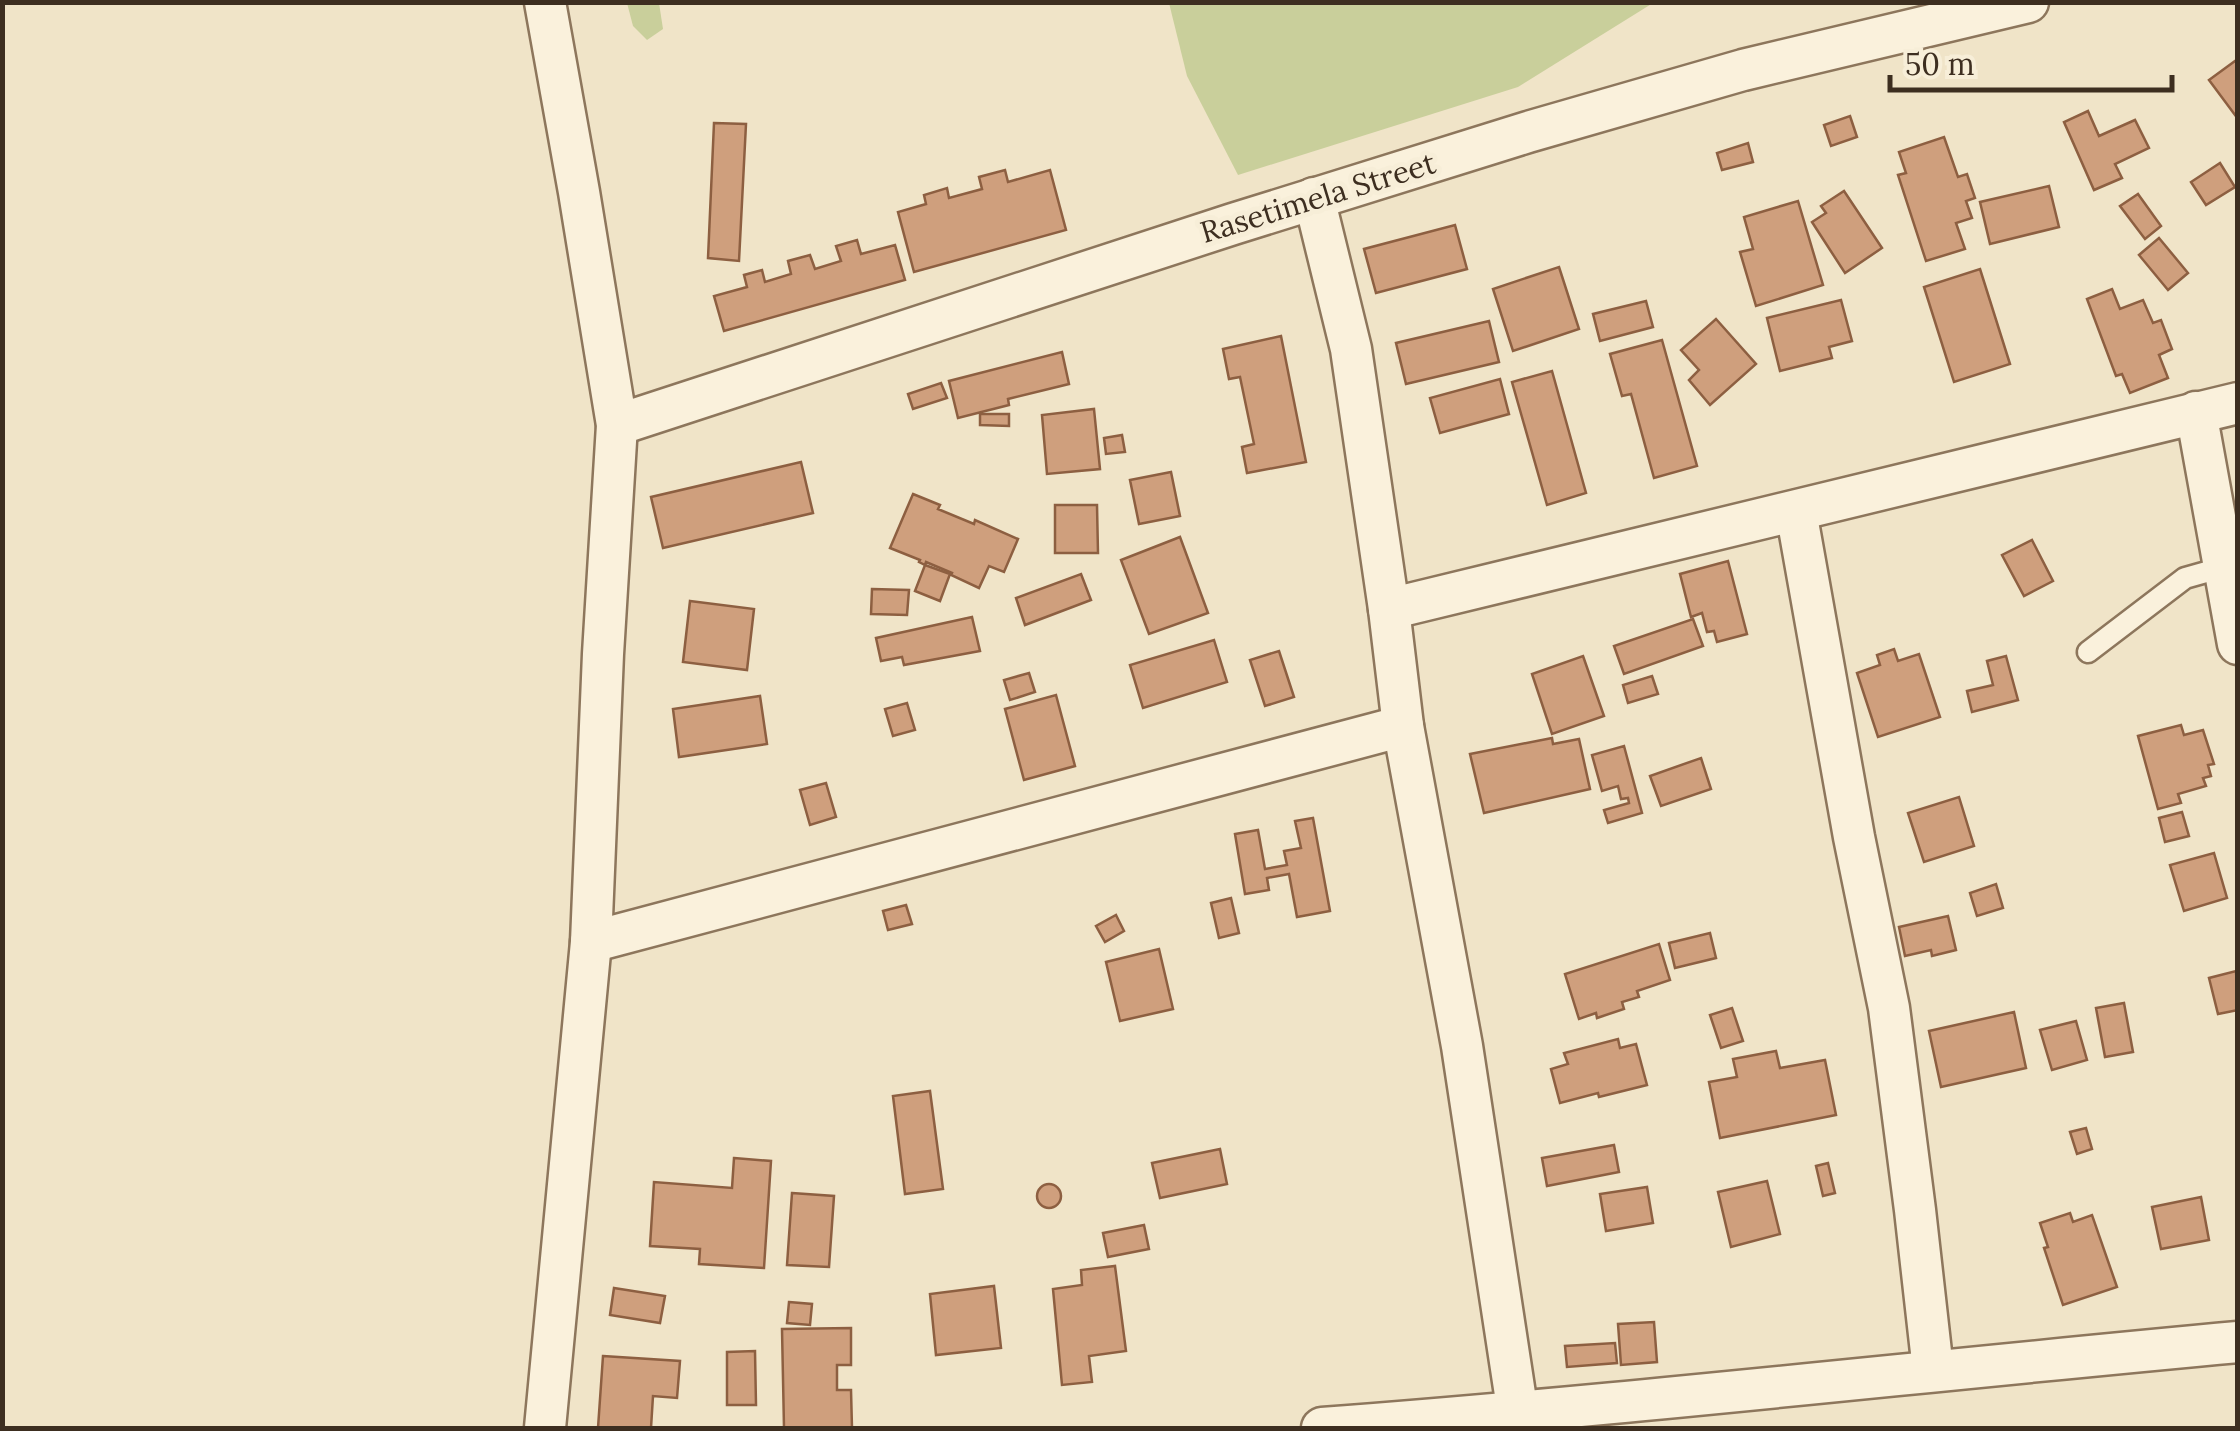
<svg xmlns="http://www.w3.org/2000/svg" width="2240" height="1431" font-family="Lora,serif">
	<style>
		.green { fill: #c9cf9b }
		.building { fill: #cf9f7d; stroke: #8d5f41; stroke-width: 2.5 }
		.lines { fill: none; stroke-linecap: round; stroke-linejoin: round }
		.lane-casing { stroke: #8d765c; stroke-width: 25 }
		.street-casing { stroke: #8d765c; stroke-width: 45 }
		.lane { stroke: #faf1dc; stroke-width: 20 }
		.street { stroke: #faf1dc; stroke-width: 40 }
		.labels { text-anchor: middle; stroke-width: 10; stroke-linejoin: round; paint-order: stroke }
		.street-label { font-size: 30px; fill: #3d2e20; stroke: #f7eed8 }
	</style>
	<rect width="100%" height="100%" fill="#f0e4c8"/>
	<g class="green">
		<path d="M627 3H659L663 29 647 40 633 26Z"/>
		<path d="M1169 3V2L1653 3 1518 87 1238 175 1187 76Z"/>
	</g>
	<g class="building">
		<path d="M2235 61 2238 65V119L2209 80Z"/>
		<path d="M2088 111 2099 136 2135 120 2149 148 2115 164 2122 178 2094 190 2064 122Z"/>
		<path d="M1850 116 1857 137 1831 146 1824 125Z"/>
		<path d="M714 123 746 124 739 261 708 258Z"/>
		<path d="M1944 137 1958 177 1967 174 1975 198 1966 201 1972 218 1956 223 1965 249 1926 261 1898 175 1906 173 1899 152Z"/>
		<path d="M1748 143 1753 162 1722 170 1717 153Z"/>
		<path d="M2220 163 2235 187 2206 205 2191 182Z"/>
		<path d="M1005 170 1008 182 1050 170 1066 230 914 272 898 212 926 204 924 195 947 188 949 198 982 189 979 177Z"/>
		<path d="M2049 186 2059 227 1990 244 1980 202Z"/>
		<path d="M1844 191 1882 248 1845 273 1812 222 1826 213 1821 206Z"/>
		<path d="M2138 194 2161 226 2145 239 2120 206Z"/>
		<path d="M1798 201 1823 285 1756 306 1740 252 1753 249 1744 217Z"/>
		<path d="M1455 225 1467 269 1376 293 1364 249Z"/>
		<path d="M2159 238 2188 273 2168 290 2139 255Z"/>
		<path d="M857 240 861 254 895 245 905 280 724 331 714 296 747 287 744 275 762 270 765 282 791 274 788 261 810 255 815 269 841 261 836 246Z"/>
		<path d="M1559 267 1579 329 1513 351 1493 289Z"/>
		<path d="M1980 269 2010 364 1954 382 1924 287Z"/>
		<path d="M2112 289 2120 309 2143 300 2153 323 2161 320 2172 349 2159 355 2168 378 2130 393 2122 374 2116 376 2087 299Z"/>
		<path d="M1841 300 1852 341 1829 347 1832 358 1780 371 1767 318Z"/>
		<path d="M1646 301 1653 327 1600 341 1593 314Z"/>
		<path d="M1716 319 1756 364 1710 405 1689 380 1699 370 1681 350Z"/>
		<path d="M1489 321 1499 362 1406 384 1396 343Z"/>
		<path d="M1281 336 1306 462 1247 473 1242 447 1254 444 1240 377 1229 379 1223 349Z"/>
		<path d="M1662 340 1697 466 1654 478 1631 394 1622 396 1610 354Z"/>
		<path d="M1062 352 1069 384 1008 399 1009 405 958 418 949 381Z"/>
		<path d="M1552 371 1586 493 1547 505 1512 382Z"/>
		<path d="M1500 379 1509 414 1440 433 1430 398Z"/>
		<path d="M941 383 947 398 913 409 908 394Z"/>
		<path d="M1094 409 1100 469 1047 474 1042 415Z"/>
		<path d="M980 414H1009V426L980 425Z"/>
		<path d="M1122 435 1125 452 1106 454 1104 438Z"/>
		<path d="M801 462 813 513 663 548 651 497Z"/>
		<path d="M1171 472 1180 516 1139 524 1130 480Z"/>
		<path d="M913 494 940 505 938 509 974 524 975 520 1018 539 1004 572 989 566 979 588 951 575 952 573 926 562 925 565 919 562 920 560 890 548Z"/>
		<path d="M1055 505H1097L1098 553H1055Z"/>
		<path d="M1180 537 1208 613 1149 634 1121 560Z"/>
		<path d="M2032 540 2053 581 2024 596 2002 555Z"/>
		<path d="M1728 561 1747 634 1717 642 1714 631 1707 632 1702 613 1691 617 1680 574Z"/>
		<path d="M925 565 950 574 940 601 915 591Z"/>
		<path d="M1081 574 1091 600 1025 625 1016 598Z"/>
		<path d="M872 589 909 590 907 615 871 614Z"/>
		<path d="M690 601 754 609 747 670 683 662Z"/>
		<path d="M972 617 980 651 904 665 902 657 881 661 876 638Z"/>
		<path d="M1693 619 1703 646 1624 674 1614 646Z"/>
		<path d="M1214 640 1227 682 1143 708 1130 665Z"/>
		<path d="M1894 649 1898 661 1919 654 1940 717 1878 737 1857 673 1880 665 1877 655Z"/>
		<path d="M1279 651 1294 697 1265 706 1250 660Z"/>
		<path d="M1583 656 1604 716 1552 734 1532 674Z"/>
		<path d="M2006 656 2018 700 1972 712 1967 691 1993 685 1987 661Z"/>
		<path d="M1029 673 1035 692 1010 700 1004 680Z"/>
		<path d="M1652 676 1658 694 1628 703 1623 685Z"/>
		<path d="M1056 695 1075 766 1024 780 1005 709Z"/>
		<path d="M760 696 767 744 679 757 673 709Z"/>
		<path d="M907 703 915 730 893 736 885 709Z"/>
		<path d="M2181 725 2184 735 2203 730 2214 764 2208 765 2211 776 2203 778 2206 786 2178 794 2181 803 2158 809 2138 736Z"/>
		<path d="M1552 738 1553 744 1579 739 1590 789 1484 813 1470 754Z"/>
		<path d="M1624 746 1642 813 1608 823 1604 810 1629 803 1628 798 1621 799 1618 786 1602 791 1592 755Z"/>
		<path d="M1701 758 1711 789 1661 806 1650 776Z"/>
		<path d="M826 783 836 817 810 825 800 790Z"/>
		<path d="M1959 797 1974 846 1924 862 1908 813Z"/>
		<path d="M2182 812 2189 836 2165 842 2159 818Z"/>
		<path d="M1313 818 1330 911 1297 917 1289 874 1267 878 1269 890 1245 894 1235 834 1258 830 1265 869 1287 865 1284 851 1301 848 1295 821Z"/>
		<path d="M2214 853 2227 898 2184 911 2170 865Z"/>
		<path d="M1996 884 2003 908 1977 916 1970 893Z"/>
		<path d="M1231 898 1239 933 1219 938 1211 903Z"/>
		<path d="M906 905 912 924 888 930 883 911Z"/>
		<path d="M1116 915 1124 931 1105 942 1096 926Z"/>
		<path d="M1948 916 1956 950 1932 956 1931 950 1905 956 1899 927Z"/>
		<path d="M1710 933 1716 958 1675 968 1669 943Z"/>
		<path d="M1659 944 1670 980 1637 991 1639 997 1622 1002 1624 1009 1597 1018 1596 1013 1579 1019 1565 974Z"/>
		<path d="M1159 949 1173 1009 1120 1021 1106 962Z"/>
		<path d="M2236 971 2238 1010 2218 1014 2209 978Z"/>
		<path d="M2124 1003 2133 1052 2105 1057 2096 1008Z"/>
		<path d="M1732 1008 1743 1041 1721 1048 1710 1015Z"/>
		<path d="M2014 1012 2026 1068 1941 1087 1929 1031Z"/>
		<path d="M2076 1021 2087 1060 2052 1070 2040 1030Z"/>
		<path d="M1618 1039 1620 1048 1636 1044 1647 1085 1599 1097 1598 1093 1560 1103 1551 1069 1568 1064 1564 1053Z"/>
		<path d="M1776 1051 1780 1068 1825 1060 1836 1115 1720 1138 1709 1082 1737 1077 1733 1059Z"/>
		<path d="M930 1091 943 1189 905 1194 893 1096Z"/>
		<path d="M2086 1128 2092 1149 2077 1154 2070 1132Z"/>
		<path d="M1614 1145 1619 1172 1547 1186 1542 1158Z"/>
		<path d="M1220 1149 1227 1184 1160 1198 1152 1163Z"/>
		<path d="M734 1158 771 1161 764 1268 699 1264 700 1249 650 1246 654 1182 732 1188Z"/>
		<path d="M1828 1163 1835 1193 1823 1196 1816 1166Z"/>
		<path d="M1767 1181 1780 1234 1731 1247 1718 1192Z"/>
		<circle cx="1049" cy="1196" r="12"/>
		<path d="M1647 1187 1653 1223 1606 1231 1600 1194Z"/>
		<path d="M792 1193 834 1196 829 1267 787 1265Z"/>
		<path d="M2201 1197 2209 1240 2161 1249 2152 1207Z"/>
		<path d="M2070 1213 2073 1222 2092 1215 2117 1287 2063 1305 2044 1248 2048 1247 2040 1223Z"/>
		<path d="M1144 1225 1149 1249 1108 1257 1103 1233Z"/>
		<path d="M1115 1266 1126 1351 1089 1356 1092 1382 1062 1385 1053 1289 1082 1285 1081 1270Z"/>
		<path d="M994 1286 1001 1348 936 1355 930 1294Z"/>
		<path d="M614 1288 665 1296 660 1323 610 1315Z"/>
		<path d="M789 1302 812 1304 810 1325 787 1323Z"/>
		<path d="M1654 1322 1657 1362 1621 1365 1618 1324Z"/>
		<path d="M851 1328V1365H837V1390H851L852 1428H784L782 1329Z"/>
		<path d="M1615 1343 1617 1363 1567 1367 1565 1346Z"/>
		<path d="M755 1351 756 1405H727V1352Z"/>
		<path d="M603 1356 680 1361 677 1398 653 1396 651 1428H598Z"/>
	</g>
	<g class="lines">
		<g class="lane-casing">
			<path id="lane" d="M2088 652 2185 578 2224 567"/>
		</g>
		<g class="street-casing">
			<g id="street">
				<path d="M545 2 579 192 617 425 603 654 591 942 545 1428"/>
				<path d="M1314 198 1351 349 1389 609 1403 726 1462 1046 1518 1414V1428"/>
				<path d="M2196 412 2238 644"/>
				<path d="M617 425 1233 224 1528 132 1743 70 2028 2"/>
				<path d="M1796 511 1854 837 1889 1008 1915 1210 1933 1370"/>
				<path d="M1389 609 2238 403"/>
				<path d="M591 942 1403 726"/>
				<path d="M1322 1428C1627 1405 1932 1370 2238 1342"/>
			</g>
		</g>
		<use href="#lane" class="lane"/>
		<use href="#street" class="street"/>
	</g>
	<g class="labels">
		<g class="street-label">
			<text transform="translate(1318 198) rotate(-17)" y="10">Rasetimela Street</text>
		</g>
	</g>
	<rect width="2240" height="1431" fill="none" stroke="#3d2e20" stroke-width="10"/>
	<path d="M1890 75v15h282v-15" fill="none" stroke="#3d2e20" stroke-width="5"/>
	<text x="1905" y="75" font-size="30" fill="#3d2e20" stroke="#f7eed8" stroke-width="8" paint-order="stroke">50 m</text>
</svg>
